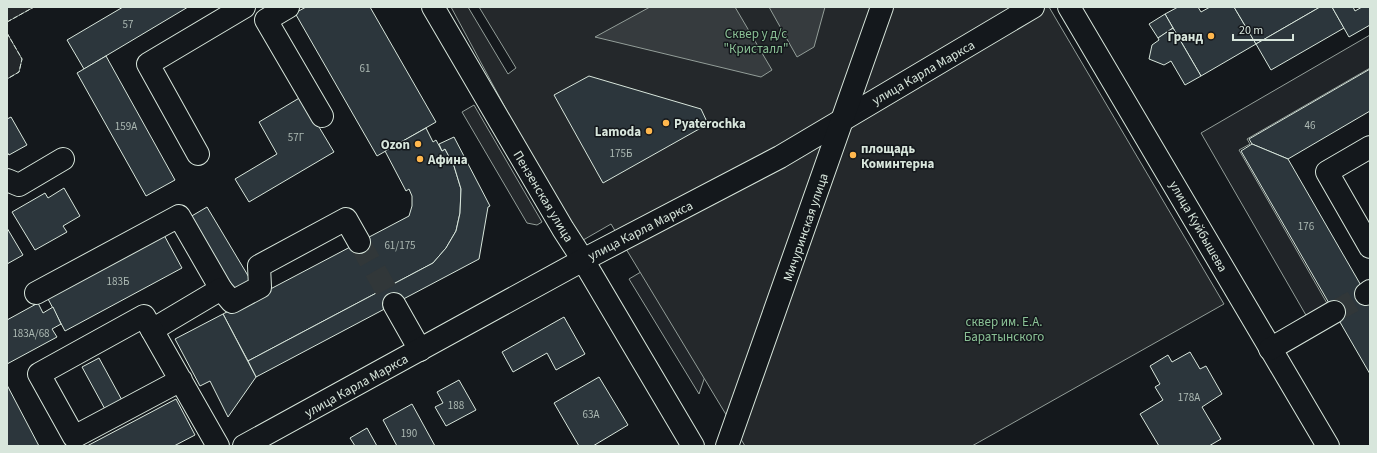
<svg xmlns="http://www.w3.org/2000/svg" width="1377" height="453" font-family="'Source Sans 3',sans-serif">
	<style>
		.green { fill: #202428; stroke: #939e99 }
		.parking { fill: #24282b; stroke: #939e99 }
		.water { fill: #363b3e; stroke: #939e99 }
		.building { fill: #2c363c; stroke: #d8e6dc }
		.lines { fill: none; stroke-linecap: round; stroke-linejoin: round }
		.minor-tunnel { stroke: #313739; stroke-width: 22; stroke-dasharray: 22 11; stroke-linecap: butt }
		.minor-casing { stroke: #d8e6dc; stroke-width: 24 }
		.major-casing { stroke: #d8e6dc; stroke-width: 24 }
		.minor { stroke: #14181c; stroke-width: 22 }
		.major { stroke: #14181c; stroke-width: 22 }
		.fence { stroke: #d8e6dc; stroke-width: 1; stroke-dasharray: 5 2; stroke-linecap: butt }
		.poi-dot { fill: #ffb74d; stroke: #14181c; stroke-width: 1.5 }
		.labels { text-anchor: middle; stroke-width: 3; stroke-linejoin: round; paint-order: stroke }
		.number-label { font-size: 11px; fill: #adbab4 }
		.park-label { font-size: 13px; fill: #8ac095; stroke: #14181c }
		.poi-label { font-size: 13px; font-weight: bold; fill: #d8e6dc; stroke: #14181c; text-anchor: end }
		.street-label { font-size: 13px; fill: #d8e6dc; stroke: #14181c }
	</style>
	<rect width="100%" height="100%" fill="#14181c"/>
	<g class="green">
		<path d="M1370 35V68L1247 139 1250 144 1239 150 1328 305 1307 317 1201 133Z"/>
		<path d="M766 198 699 394 629 279Z"/>
	</g>
	<g class="parking">
		<path d="M7 7H34L7 22Z"/>
		<path d="M451 7H468L508 74 516 68 479 7H1049L1224 304 972 446H745L611 224 578 243Z"/>
		<path d="M7 33 22 59 19 72 7 79Z"/>
		<path d="M474 105 542 222 537 225 527 223 462 112Z"/>
	</g>
	<g class="water">
		<path d="M650 7H735L772 70 761 77 595 37Z"/>
		<path d="M769 7H825L814 47 797 57Z"/>
	</g>
	<g class="building">
		<path d="M123 7H188L84 69 67 40Z"/>
		<path d="M306 7H370L436 122 377 156 295 13Z"/>
		<path d="M1178 7H1198L1201 12 1210 7H1234L1256 44 1201 76 1165 14Z"/>
		<path d="M1234 7H1320L1256 44Z"/>
		<path d="M1320 7H1332L1344 28 1271 70 1256 44Z"/>
		<path d="M1332 7H1353L1355 11 1362 7H1370V25L1349 37Z"/>
		<path d="M1165 14 1173 28 1158 38 1149 24Z"/>
		<path d="M1173 28 1201 76 1185 85 1171 61 1164 65 1149 59 1152 45 1159 40 1158 38Z"/>
		<path d="M106 56 175 180 146 196 77 73Z"/>
		<path d="M1370 69V111L1288 159 1252 144 1249 139Z"/>
		<path d="M589 76 701 109 708 124 603 183 554 95Z"/>
		<path d="M301 97 334 152 249 202 235 179 277 154 259 122Z"/>
		<path d="M11 117 27 145 9 155 7 152V119Z"/>
		<path d="M426 128 433 142 436 140 442 151 445 149 454 166 461 189 460 213 456 231 446 248 433 263 248 361 223 314 409 216 412 206V196L409 189 406 191 385 151Z"/>
		<path d="M454 137 490 206 488 207 479 259 256 377 248 361 433 263 446 248 456 231 460 213 461 189 454 166 445 149 442 151 439 144Z"/>
		<path d="M1252 144 1288 159 1370 301V374L1241 151Z"/>
		<path d="M64 188 80 216 63 226 67 232 35 250 12 212 45 193 48 198Z"/>
		<path d="M207 207 253 284 235 294 190 217Z"/>
		<path d="M7 228 23 255 7 264Z"/>
		<path d="M164 235 182 268 65 331 47 297Z"/>
		<path d="M38 303 43 313 53 307 61 324 52 329 57 337 7 364V320Z"/>
		<path d="M223 314 256 377 228 417 210 381 200 386 175 339Z"/>
		<path d="M564 317 585 354 556 370 547 353 513 372 502 352Z"/>
		<path d="M1190 352 1200 369 1206 366 1222 394 1202 407 1221 439 1209 446H1159L1140 414 1163 400 1155 387 1160 384 1150 366 1168 355 1172 362Z"/>
		<path d="M99 358 123 402 106 411 82 367Z"/>
		<path d="M599 377 628 425 593 446H579L554 403Z"/>
		<path d="M459 380 476 410 446 426 435 407 443 403 437 392Z"/>
		<path d="M7 385 39 446H7Z"/>
		<path d="M176 399 195 435 174 446H87Z"/>
		<path d="M412 404 435 446H397L383 420Z"/>
		<path d="M367 428 377 446H355L350 438Z"/>
	</g>
	<g class="lines">
		<g class="minor-tunnel">
			<path d="M359 242 394 304"/>
			<path d="M1334 312 1366 294"/>
		</g>
		<g class="minor-casing">
			<g id="minor">
				<path d="M288 7 266 20 322 116"/>
				<path d="M433 7 563 229 583 260 693 446"/>
				<path d="M1069 7 1328 446"/>
				<path d="M1370 147 1327 172 1370 247"/>
				<path d="M198 154 148 64 244 7"/>
				<path d="M7 180 19 185 63 159"/>
				<path d="M36 293 179 216 221 289"/>
				<path d="M1366 294 1370 291"/>
				<path d="M394 304 420 350"/>
				<path d="M152 330 221 289 232 302 260 287 259 266 346 219 359 242"/>
				<path d="M1270 349 1334 312"/>
				<path d="M181 380 74 437 39 374 144 316 218 446"/>
			</g>
		</g>
		<g class="major-casing">
			<g id="major">
				<path d="M244 446 583 260 780 157 1033 7"/>
				<path d="M727 446 882 7"/>
			</g>
		</g>
		<use href="#minor" class="minor"/>
		<use href="#major" class="major"/>
		<g class="fence">
			<path d="M7 22 34 7"/>
			<path d="M7 33 22 59 19 72 7 79"/>
		</g>
	</g>
	<g class="poi-dot">
		<circle cx="1211" cy="36" r="4"/>
		<circle cx="666" cy="123" r="4"/>
		<circle cx="649" cy="131" r="4"/>
		<circle cx="418" cy="144" r="4"/>
		<circle cx="853" cy="155" r="4"/>
		<circle cx="420" cy="159" r="4"/>
	</g>
	<g class="labels">
		<g class="number-label">
			<text x="128" y="28">57</text>
			<text x="365" y="72">61</text>
			<text x="1310" y="129">46</text>
			<text x="126" y="130">159А</text>
			<text x="296" y="141">57Г</text>
			<text x="621" y="157">175Б</text>
			<text x="1306" y="230">176</text>
			<text x="400" y="249">61/175</text>
			<text x="118" y="285">183Б</text>
			<text x="31" y="337">183А/68</text>
			<text x="1189" y="401">178А</text>
			<text x="456" y="409">188</text>
			<text x="591" y="418">63А</text>
			<text x="409" y="437">190</text>
		</g>
		<g class="park-label">
			<text x="756" y="38">Сквер у д/с<tspan x="756" dy="15">"Кристалл"</tspan></text>
			<text x="1004" y="326">сквер им. Е.А.<tspan x="1004" dy="15">Баратынского</tspan></text>
		</g>
		<g class="poi-label">
			<text x="1203" y="41">Гранд</text>
			<text x="674" y="128" text-anchor="start">Pyaterochka</text>
			<text x="641" y="136">Lamoda</text>
			<text x="410" y="149">Ozon</text>
			<text x="861" y="153" text-anchor="start">площадь<tspan x="861" dy="15">Коминтерна</tspan></text>
			<text x="428" y="164" text-anchor="start">Афина</text>
		</g>
		<g class="street-label">
			<text transform="translate(923 72) rotate(-30)" y="5">улица Карла Маркса</text>
			<text transform="translate(544 196) rotate(59)" y="5">Пензенская улица</text>
			<text transform="translate(1199 226) rotate(60)" y="5">улица Куйбышева</text>
			<text transform="translate(805 227) rotate(-71)" y="5">Мичуринская улица</text>
			<text transform="translate(640 230) rotate(-27)" y="5">улица Карла Маркса</text>
			<text transform="translate(356 385) rotate(-29)" y="5">улица Карла Маркса</text>
		</g>
	</g>
	<rect width="1377" height="453" fill="none" stroke="#d8e6dc" stroke-width="16"/>
	<path d="M1233 34v6h60v-6" fill="none" stroke="#d8e6dc" stroke-width="2"/>
	<text x="1239" y="34" font-size="12" fill="#d8e6dc" stroke="#14181c" stroke-width="3" paint-order="stroke">20 m</text>
</svg>
